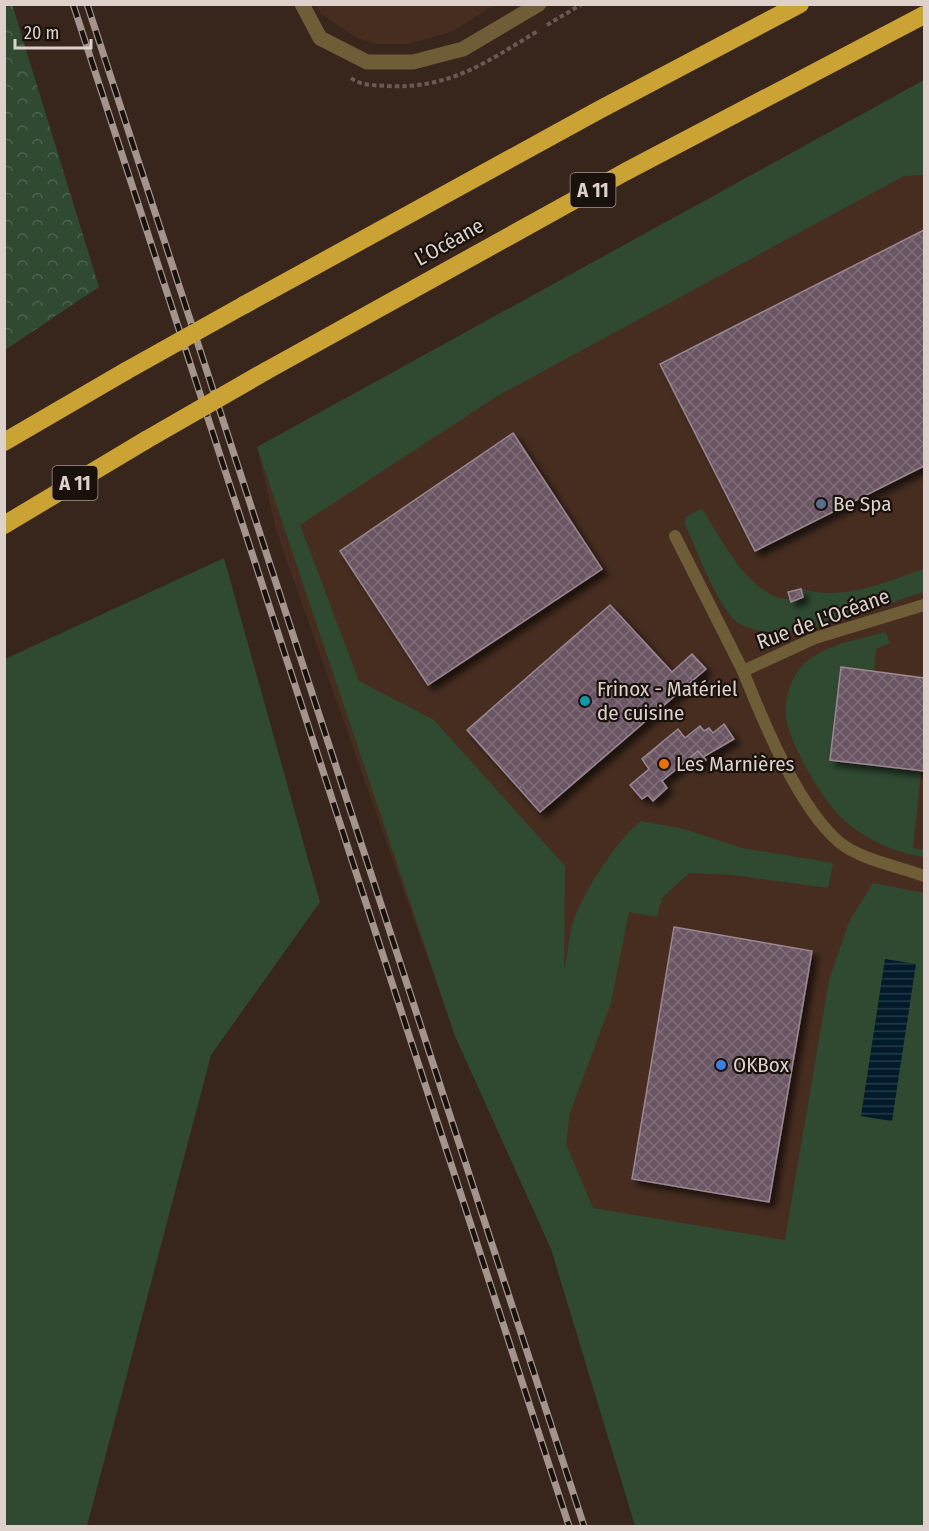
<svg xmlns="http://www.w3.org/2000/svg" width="929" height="1531" font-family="'Fira Sans Condensed',sans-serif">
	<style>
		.built { fill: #462d20 }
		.grass { fill: #2f4a31; fill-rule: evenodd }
		.forest { fill: url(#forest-crowns) }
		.water { fill: url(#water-rules) }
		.building { fill: url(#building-cross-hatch); stroke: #9d8693; stroke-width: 1.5; filter: url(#shadow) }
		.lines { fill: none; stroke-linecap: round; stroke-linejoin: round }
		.path { stroke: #6b5a51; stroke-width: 4; stroke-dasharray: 4.5 3; stroke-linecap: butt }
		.lane { stroke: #6e5d37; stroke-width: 12 }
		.street { stroke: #6e5d37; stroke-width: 15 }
		.highway { stroke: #cba234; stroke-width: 18 }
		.rail-casing { stroke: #a3948c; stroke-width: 7 }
		.rail { stroke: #19110c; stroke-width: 4.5; stroke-dasharray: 14; stroke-linecap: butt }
		.highway-bridge { stroke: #cba234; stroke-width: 18 }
		.service-dot { fill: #5c6f8a; stroke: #19110c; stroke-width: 2 }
		.culture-dot { fill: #0f9aa8; stroke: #19110c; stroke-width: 2 }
		.food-dot { fill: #e8710a; stroke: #19110c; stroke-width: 2 }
		.shop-dot { fill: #3f7fe0; stroke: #19110c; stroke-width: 2 }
		.labels { text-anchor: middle; stroke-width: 4.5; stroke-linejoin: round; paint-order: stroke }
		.shield { fill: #19110c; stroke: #a39792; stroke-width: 1.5 }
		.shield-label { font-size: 20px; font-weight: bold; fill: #ded1cb }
		.street-label { font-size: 21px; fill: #ded1cb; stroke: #19110c }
		.poi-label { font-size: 21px; fill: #ded1cb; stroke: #19110c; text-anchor: start }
	</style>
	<defs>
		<pattern id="forest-crowns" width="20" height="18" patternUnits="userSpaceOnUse" patternTransform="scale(1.5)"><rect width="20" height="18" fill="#2f4a31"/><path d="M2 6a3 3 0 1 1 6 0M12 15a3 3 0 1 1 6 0" fill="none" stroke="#4d634e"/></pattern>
		<pattern id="water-rules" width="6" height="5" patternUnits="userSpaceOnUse" patternTransform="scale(1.5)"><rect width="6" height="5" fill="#021b2a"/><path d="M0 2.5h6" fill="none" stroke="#263b48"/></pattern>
		<pattern id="building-cross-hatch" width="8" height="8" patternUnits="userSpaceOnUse" patternTransform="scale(1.5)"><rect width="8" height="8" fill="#6b5663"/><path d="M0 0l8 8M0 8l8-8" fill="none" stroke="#806d78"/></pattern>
		<filter id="shadow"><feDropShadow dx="5.5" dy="5.5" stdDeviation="3" flood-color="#0009"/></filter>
	</defs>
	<rect width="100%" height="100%" fill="#38251b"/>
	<g class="built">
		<path d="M316 5H495L451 32 408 44H375L358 38 321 14Z"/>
		<path d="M924 80V1526L551 1249 455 1036 276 530 257 447Z"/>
	</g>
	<g class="grass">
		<path d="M924 80V175L904 176 499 395 300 525 359 681 434 720 565 866 564 969C569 954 568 935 574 919 584 892 618 838 641 821L684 829 742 848 833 863 828 888 732 875 689 873 662 898 657 917 629 912 611 1003 570 1113 566 1144 593 1208 785 1240 829 980 849 922 873 883 924 893V1526H635L551 1249 455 1036 257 447ZM885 960 892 1121H891L861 1116Z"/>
		<path d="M702 508C722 540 757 613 803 597L801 589C844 601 883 583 924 569V592C876 606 786 650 740 624 720 613 695 546 685 524L686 517Z"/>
		<path d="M224 558 320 902 211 1055 87 1526H5V659Z"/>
		<path d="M886 632 890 643 876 649 874 672 841 668 830 760 921 771 913 848 924 850V857C892 852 859 837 836 812 819 793 790 744 786 718 784 701 791 675 805 663 826 644 859 639 886 632Z"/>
	</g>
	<path class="forest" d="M12 4 99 287 5 350 4 5Z"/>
	<path class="water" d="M885 959 916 964 892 1121 861 1116Z"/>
	<g class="building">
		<path d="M924 230V466L755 551 660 364Z"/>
		<path d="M513 433 602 569 428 685 340 551Z"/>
		<path d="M801 589 803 597 791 602 788 592Z"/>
		<path d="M610 605 672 672 692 654 706 669 540 812 467 730Z"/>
		<path d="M841 667 924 678V771L830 760Z"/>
		<path d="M724 724 734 739 703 757 698 751 662 781 667 788 653 801 648 795 642 799 630 785 649 769 642 759 678 729 685 738 700 726 704 731 709 728 713 733Z"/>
		<path d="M698 751 706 760 695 768 688 760Z"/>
		<path d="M674 927 812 951 769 1202 632 1179Z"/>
	</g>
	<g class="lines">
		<g class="path">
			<path d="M547 25 582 4"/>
			<path d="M351 78C362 86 374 85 387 86 451 89 486 62 538 31"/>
		</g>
		<g class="lane">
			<path d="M675 536 743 671 815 638 924 605"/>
			<path d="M743 671C763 721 798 807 839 842 861 860 898 866 924 876"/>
		</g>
		<path class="street" d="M302 4 320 38 367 62H413L463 49 539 4"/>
		<g class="highway">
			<path d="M244 305 599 110 800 4"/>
			<path d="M266 371 625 172 924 15"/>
			<path d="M4 442 126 371"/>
			<path d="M4 525 146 440"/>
		</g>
		<g class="rail-casing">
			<g id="rail">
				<path d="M73 4 569 1526"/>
				<path d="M87 4 584 1526"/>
			</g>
		</g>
		<use href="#rail" class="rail"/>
		<g class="highway-bridge">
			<path d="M126 371 244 305"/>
			<path d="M146 440 266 371"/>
		</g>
	</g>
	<circle class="service-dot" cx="821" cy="504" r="6"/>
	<circle class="culture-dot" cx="585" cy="701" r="6"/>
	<circle class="food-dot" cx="664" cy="764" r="6"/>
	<circle class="shop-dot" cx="721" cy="1065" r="6"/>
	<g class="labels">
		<g class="shield">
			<rect x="570.5" y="173" width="45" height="34" rx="4.5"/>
			<rect x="52.5" y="466" width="45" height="34" rx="4.5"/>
		</g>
		<g class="shield-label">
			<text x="593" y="197">A 11</text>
			<text x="75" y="490">A 11</text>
		</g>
		<g class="street-label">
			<text transform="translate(449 242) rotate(-29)" y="7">L’Océane</text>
			<text transform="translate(823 619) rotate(-20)" y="7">Rue de L'Océane</text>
		</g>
		<g class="poi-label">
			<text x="833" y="511">Be Spa</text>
			<text x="597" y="696">Frinox - Matériel<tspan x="597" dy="24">de cuisine</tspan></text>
			<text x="676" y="771">Les Marnières</text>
			<text x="733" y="1072">OKBox</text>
		</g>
	</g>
	<rect width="929" height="1531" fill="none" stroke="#ded1cb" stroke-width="12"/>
	<path d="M15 39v9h76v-9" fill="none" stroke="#ded1cb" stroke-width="3"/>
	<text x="24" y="39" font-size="18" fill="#ded1cb" stroke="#19110c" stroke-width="4.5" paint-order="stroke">20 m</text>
</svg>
